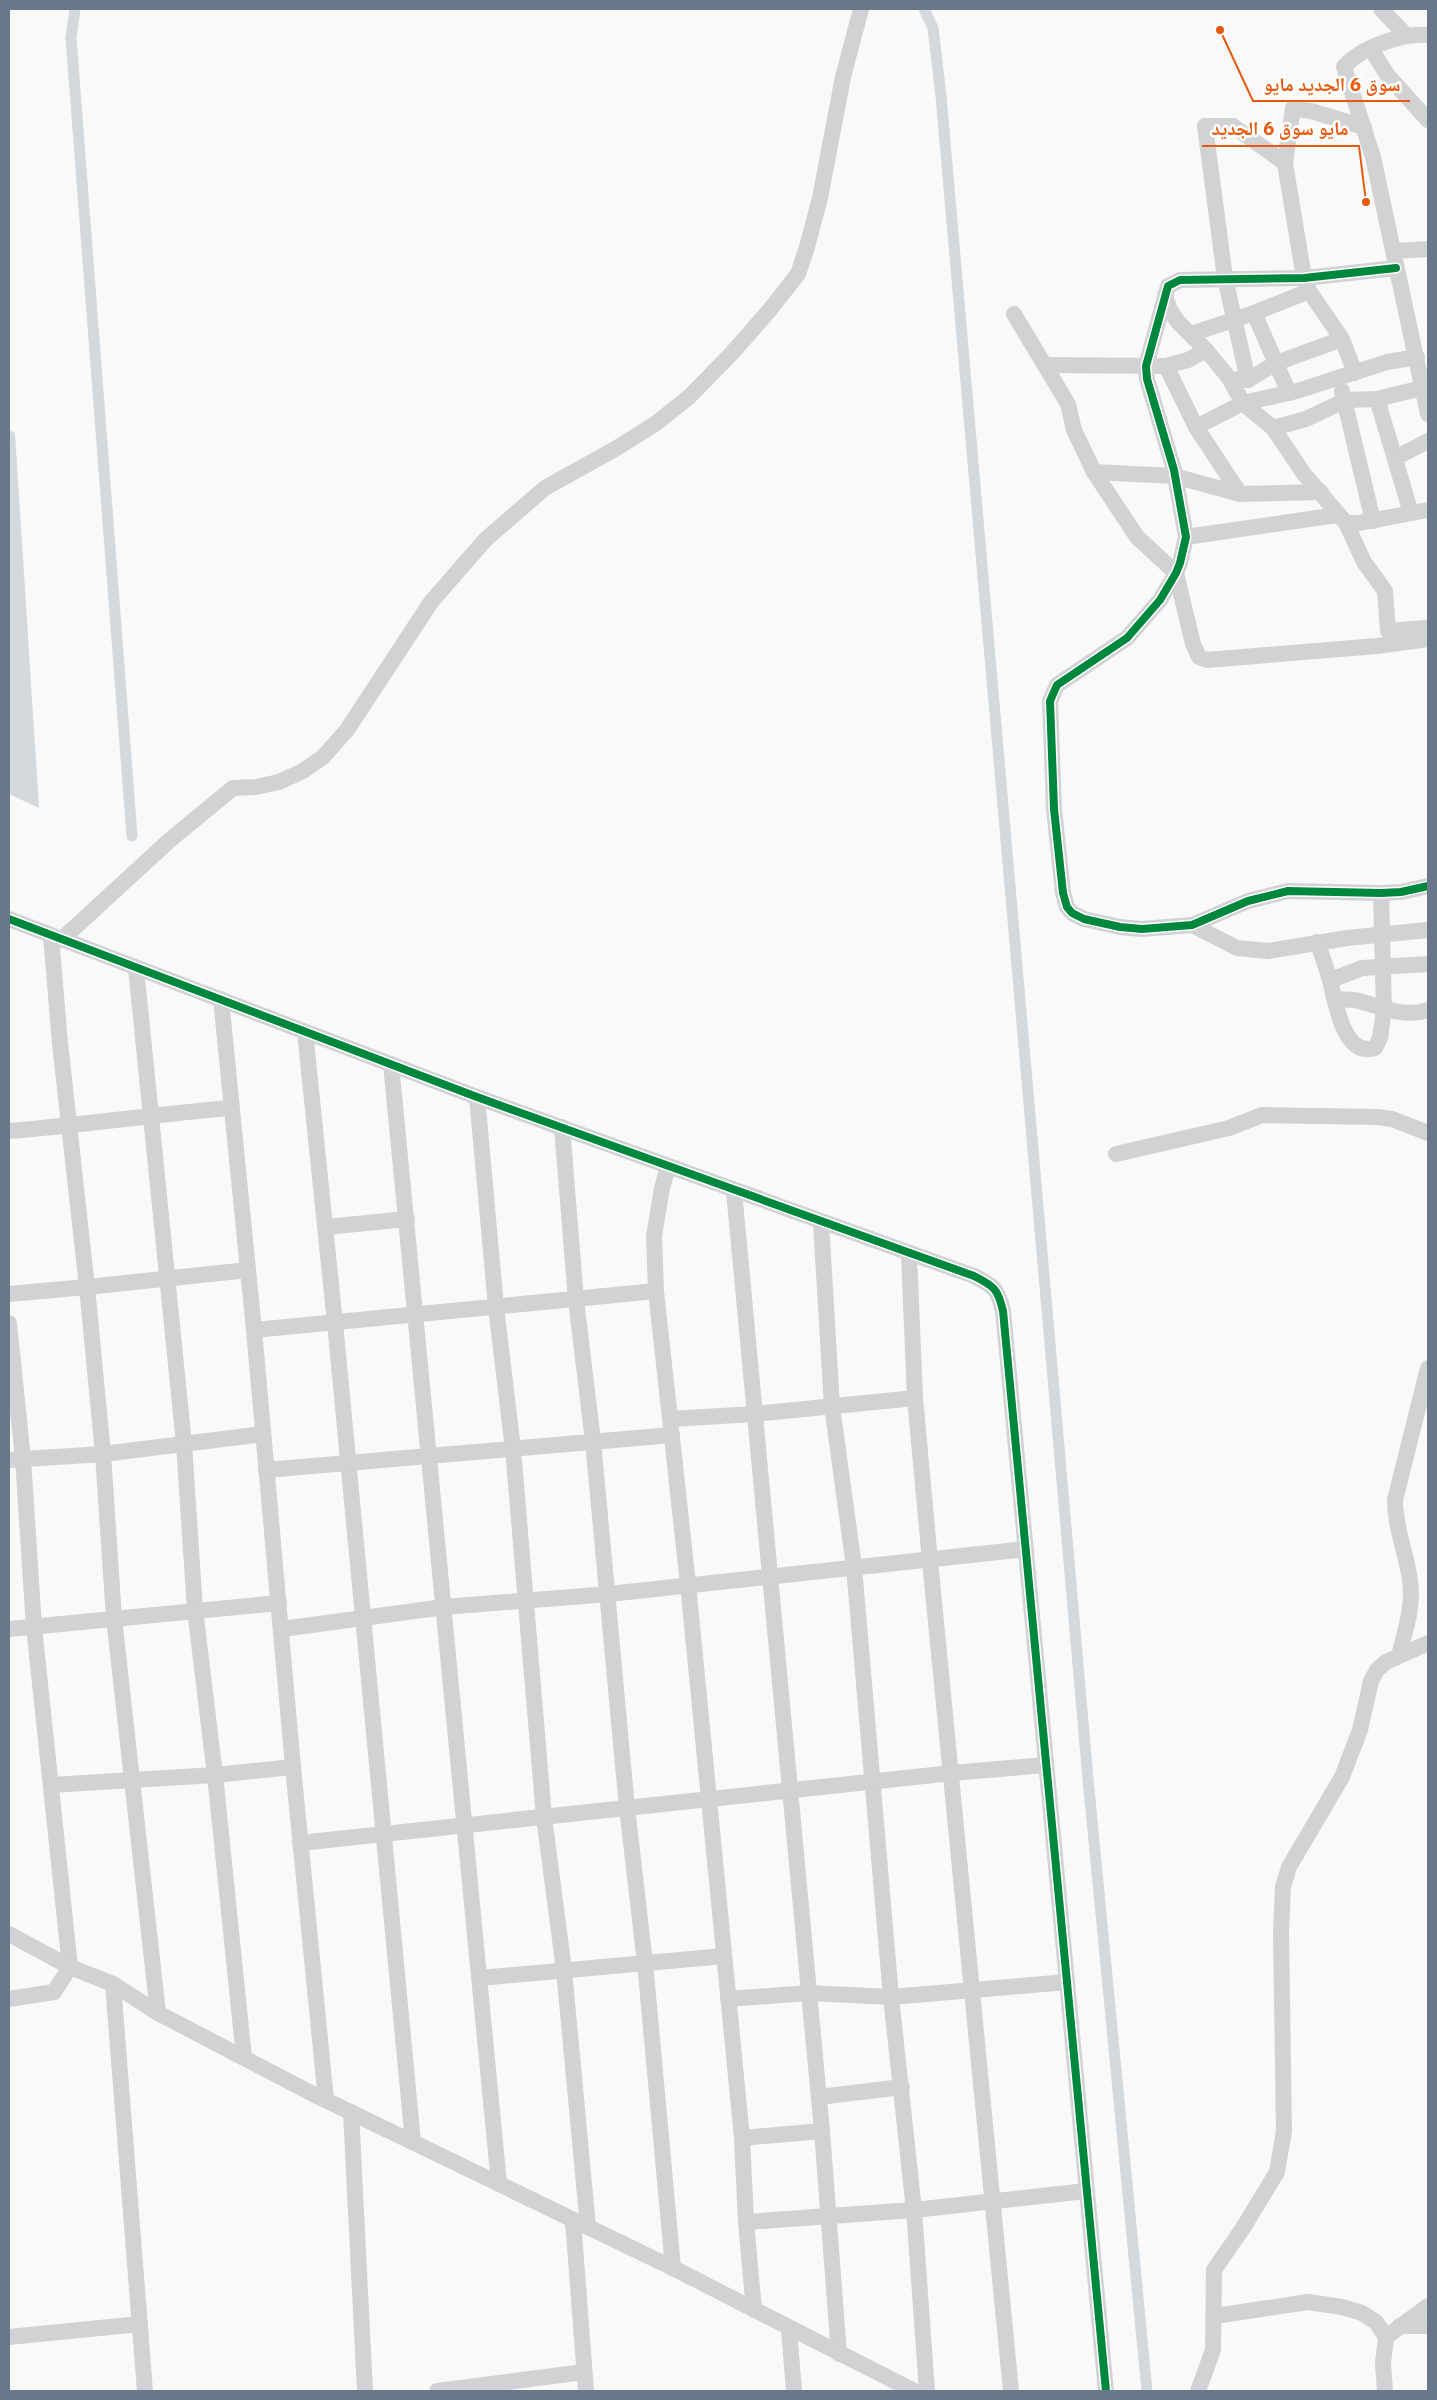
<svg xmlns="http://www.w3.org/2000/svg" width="1437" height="2400" font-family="'IBM Plex Sans','Noto Naskh Arabic',sans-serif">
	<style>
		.water { fill: #d3d9dd }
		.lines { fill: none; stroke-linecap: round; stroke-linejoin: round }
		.canal { stroke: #d3d9dd; stroke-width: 11 }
		.minor { stroke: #d1d2d4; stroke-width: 16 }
		.cycleway-casing { stroke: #fff; stroke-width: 11 }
		.cycleway { stroke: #00873e; stroke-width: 8 }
		.leader { fill: none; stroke: #e8590c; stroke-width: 2 }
		.callout-dot { fill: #e8590c; stroke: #fff; stroke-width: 2 }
		.callout-label { font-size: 19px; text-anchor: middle; font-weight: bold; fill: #e8590c; stroke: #fff; stroke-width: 5; stroke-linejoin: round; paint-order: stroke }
	</style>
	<rect width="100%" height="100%" fill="#f9f9f9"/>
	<path class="water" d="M9 430 15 433 39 808 9 794Z"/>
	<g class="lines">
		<g class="canal">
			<path d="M75 9 71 38 132 836"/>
			<path d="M924 9 933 28 941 96 1088 1779 1147 2391"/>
		</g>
		<g class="minor">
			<path d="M1381 9 1406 35"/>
			<path d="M1428 35C1403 33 1361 47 1344 67L1373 157 1428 414"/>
			<path d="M1371 49 1388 76 1428 120"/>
			<path d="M1394 251 1428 249"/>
			<path d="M1396 268 1304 278 1180 280 1168 286 1146 366 1147 379 1174 470 1186 537 1180 563 1176 573 1160 600 1127 638 1057 685 1050 701 1054 809 1063 893 1067 907 1072 913 1084 919 1120 927 1142 929 1192 925 1248 901 1288 891 1381 893 1401 892 1428 886"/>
			<path d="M1165 295 1170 310 1178 322 1206 350 1229 378 1243 403 1273 428 1304 474 1346 523 1364 562 1385 591 1388 631 1426 628"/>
			<path d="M1254 313 1289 393"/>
			<path d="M1014 314 1068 404 1074 430 1094 472 1137 537 1176 573 1193 644 1199 657 1207 660 1377 646 1428 639"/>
			<path d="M1191 334 1254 313 1309 291"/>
			<path d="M1046 365 1166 366 1188 360 1206 350"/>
			<path d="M1166 366 1196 427 1240 494"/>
			<path d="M1355 373 1342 339 1309 291 1304 278 1285 163 1293 108 1311 111 1364 127"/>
			<path d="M1238 379 1248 380 1276 363 1342 339"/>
			<path d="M1248 380 1225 278 1205 126H1233L1285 163"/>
			<path d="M1342 391 1373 521"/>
			<path d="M1377 399 1411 513"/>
			<path d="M1196 427 1243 403 1297 391 1387 362 1417 357"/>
			<path d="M1273 428 1306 419 1346 400 1377 399 1422 388 1428 391"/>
			<path d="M1395 458 1428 441"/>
			<path d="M1094 472 1174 476 1240 494 1321 492"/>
			<path d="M1346 523H1359L1428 510"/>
			<path d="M1186 537 1337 515"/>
			<path d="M9 919 477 1097 974 1276C994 1286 998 1289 1003 1311L1106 2391"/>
			<path d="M1192 925 1237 948 1268 951 1347 938 1428 930"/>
			<path d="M51 936 60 1043 87 1287 103 1454 114 1618 158 2013"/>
			<path d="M61 940 171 839 233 788 256 787 279 782 303 771 323 757 347 730 431 602 486 539 545 488 615 449 655 424 689 397 732 353 768 312 798 274 807 247 820 198 843 77 861 9"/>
			<path d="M1317 942C1322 955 1326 967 1330 980 1335 999 1343 1059 1375 1048L1380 1038 1384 1010 1381 893"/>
			<path d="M136 968 184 1444 195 1610 215 1775 244 2058"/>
			<path d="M1329 977H1339L1362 968 1428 964"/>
			<path d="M221 999 254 1330 293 1767 326 2100"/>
			<path d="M1335 999C1342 1000 1351 999 1359 1001 1382 1007 1404 1018 1428 1010"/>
			<path d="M305 1032 335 1323 413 2142"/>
			<path d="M391 1064 499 2184"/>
			<path d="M477 1097 496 1307 513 1449 544 1817 564 1970 588 2227"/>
			<path d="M562 1127 576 1300 593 1441 627 1808 645 1963 673 2268"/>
			<path d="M9 1131C83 1125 157 1114 231 1108"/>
			<path d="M1116 1154 1229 1128 1262 1115 1378 1117 1392 1119 1428 1133"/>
			<path d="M668 1167 662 1188 654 1236 656 1291 688 1584 742 2138 746 2222 754 2310"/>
			<path d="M734 1191 822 2131 839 2354"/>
			<path d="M821 1223 832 1406 854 1567 891 1997 914 2210 927 2391"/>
			<path d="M326 1227 407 1219"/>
			<path d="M909 1255 915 1398 930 1561 1011 2391"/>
			<path d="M9 1294 87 1287 248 1270"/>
			<path d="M9 1323 23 1459 34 1627 70 1967 54 1992 9 1999"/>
			<path d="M254 1330 656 1291"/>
			<path d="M671 1419 754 1414 915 1398"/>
			<path d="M9 1460 103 1454 263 1434"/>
			<path d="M266 1470 672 1435"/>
			<path d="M9 1629 279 1603"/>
			<path d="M282 1629 444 1607 609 1594 1026 1549"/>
			<path d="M1399 1656C1405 1631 1414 1606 1410 1580 1406 1552 1395 1528 1395 1500L1428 1368"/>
			<path d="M51 1785 215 1775 293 1767"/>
			<path d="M300 1843 952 1773 1046 1765"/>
			<path d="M9 1934 70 1967 113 1984 158 2013 313 2094 673 2268 914 2391"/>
			<path d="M480 1978 724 1956"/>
			<path d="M113 1984 145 2391"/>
			<path d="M728 1999 809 1993 891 1997 1067 1982"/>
			<path d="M819 2097 902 2087"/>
			<path d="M351 2112 365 2391"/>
			<path d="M742 2138 822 2131"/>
			<path d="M573 2220 586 2391"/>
			<path d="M746 2222 914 2210 1086 2191"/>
			<path d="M1215 2316 1308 2302 1342 2307 1362 2313 1376 2322 1386 2337 1383 2363 1385 2391"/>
			<path d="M1400 2326H1428"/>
			<path d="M789 2329 794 2391"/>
			<path d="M9 2337 140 2324"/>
			<path d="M1386 2337 1428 2306"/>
			<path d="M437 2391 584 2372"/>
			<path d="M1198 2391 1213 2350 1214 2270 1243 2228 1277 2172 1284 2131 1281 1933 1283 1887 1289 1867 1342 1777 1360 1730 1371 1681 1377 1670 1386 1662 1428 1643"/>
		</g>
		<g class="cycleway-casing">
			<g id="cycleway">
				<path d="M1396 268 1304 278 1180 280 1168 286 1146 366 1147 379 1174 470 1186 537 1180 563 1176 573 1160 600 1127 638 1057 685 1050 701 1054 809 1063 893 1067 907 1072 913 1084 919 1120 927 1142 929 1192 925 1248 901 1288 891 1381 893 1401 892 1428 886"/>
				<path d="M9 919 477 1097 974 1276C994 1286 998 1289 1003 1311L1106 2391"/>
			</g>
		</g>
		<use href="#cycleway" class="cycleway"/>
	</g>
	<path class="leader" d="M1220 30L1253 101H1410M1366 202L1359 146H1202"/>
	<g class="callout-dot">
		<circle cx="1220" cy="30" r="5"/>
		<circle cx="1366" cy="202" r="5"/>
	</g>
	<g class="callout-label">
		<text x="1332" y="91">سوق 6 الجديد مايو</text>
		<text x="1280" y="135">مايو سوق 6 الجديد</text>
	</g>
	<rect width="1437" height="2400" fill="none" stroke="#68778a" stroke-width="20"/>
</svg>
